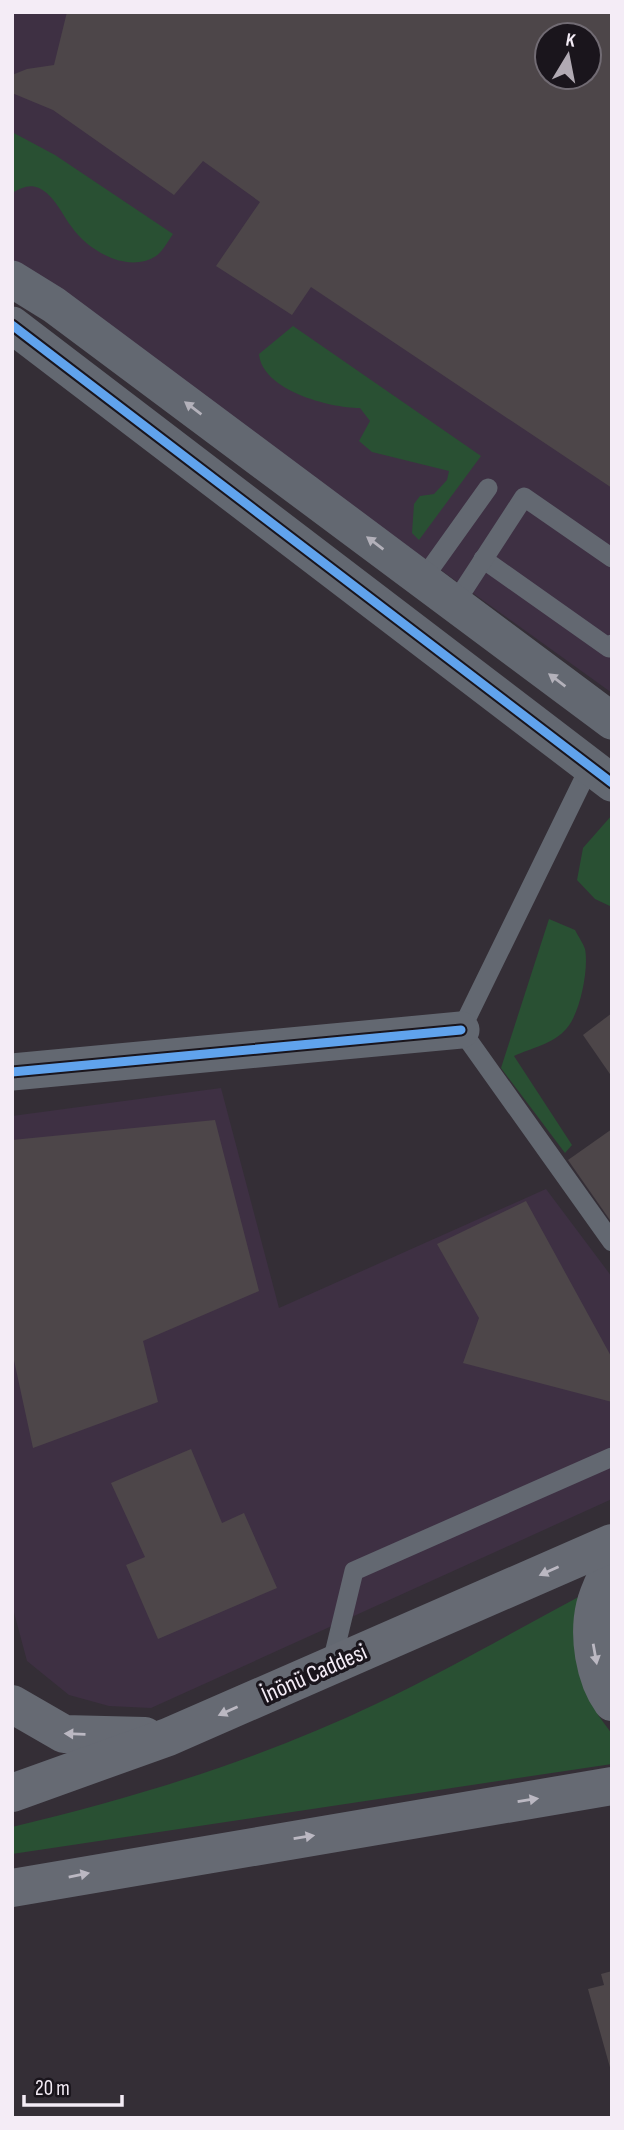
<svg xmlns="http://www.w3.org/2000/svg" width="624" height="2130" font-family="'Sofia Sans Condensed',sans-serif">
	<style>
		.built { fill: #3e3043; fill-rule: evenodd }
		.green { fill: #295033 }
		.building { fill: #4d4649; fill-rule: evenodd }
		.lines { fill: none; stroke-linecap: round; stroke-linejoin: round }
		.lane { stroke: #636871; stroke-width: 19 }
		.street { stroke: #636871; stroke-width: 37 }
		.secondary { stroke: #666a73; stroke-width: 38 }
		.cycleway-casing { stroke: #1a151c; stroke-width: 13 }
		.cycleway { stroke: #60a3ed; stroke-width: 9 }
		.oneway { fill: #b3b1ba }
		.oneway2 { fill: #bbb8c2 }
		.labels { text-anchor: middle; stroke-width: 7; stroke-linejoin: round; paint-order: stroke }
		.street-label { font-size: 24px; fill: #f4ecf6; stroke: #1a151c }
	</style>
	<rect width="100%" height="100%" fill="#342e36"/>
	<g class="built">
		<path d="M12 12H612V693L12 262ZM547 35H589V77H547Z"/>
		<path d="M221 1088 279 1308 546 1189 612 1277V1499L151 1708 109 1706 69 1695 27 1661 12 1605V1116Z"/>
	</g>
	<g class="green">
		<path d="M12 132 55 155 173 234C168 241 163 251 156 256 128 274 88 251 71 226 62 214 54 195 39 188 30 184 22 187 14 192L12 199Z"/>
		<path d="M293 326 481 456 419 540 412 533 414 504 420 496 434 494 447 480 449 471 372 452 359 441 370 421 360 408C329 408 262 390 259 354Z"/>
		<path d="M612 815V907L595 899 577 880 583 848Z"/>
		<path d="M549 919 575 930C578 936 583 943 585 949 589 969 580 1013 567 1028 554 1044 531 1048 514 1056L572 1145 565 1153 501 1068Z"/>
		<path d="M584 1594 598 1715 612 1734V1764L12 1854V1827C138 1797 261 1759 378 1703 448 1670 516 1630 584 1594Z"/>
	</g>
	<g class="building">
		<path d="M67 12H612V488L311 287 292 315 216 266 260 202 203 161 174 195 53 110 12 93V75L27 69 54 65ZM547 35H589V77H547Z"/>
		<path d="M612 1013V1077L583 1035Z"/>
		<path d="M215 1120 259 1291 143 1341 158 1402 33 1448 12 1351V1140Z"/>
		<path d="M612 1129V1223L568 1160Z"/>
		<path d="M526 1201 612 1358V1402L463 1363 479 1318 437 1244Z"/>
		<path d="M191 1449 222 1523 244 1513 277 1588 158 1639 126 1565 145 1557 111 1483Z"/>
		<path d="M612 1971V2071H611L588 1989 604 1985 601 1974Z"/>
	</g>
	<g class="lines">
		<g class="lane">
			<path d="M483 559 609 648 612 644"/>
			<path d="M423 579 488 488"/>
			<path d="M455 603 524 497 612 558"/>
			<path d="M590 766 461 1030 612 1242"/>
			<path d="M331 1666 354 1571 612 1457"/>
		</g>
		<g class="street">
			<path d="M12 279 54 305 612 721"/>
			<path d="M12 325 612 783"/>
			<path d="M12 1072 461 1030"/>
		</g>
		<g class="secondary">
			<path d="M612 1564C606 1578 598 1592 595 1606 588 1636 594 1677 612 1702"/>
			<path d="M12 1704 64 1734 145 1736"/>
			<path d="M12 1793 168 1737 612 1543"/>
			<path d="M12 1888 612 1786"/>
		</g>
		<g class="cycleway-casing">
			<g id="cycleway">
				<path d="M12 325 612 783"/>
				<path d="M12 1072 461 1030"/>
			</g>
		</g>
		<use href="#cycleway" class="cycleway"/>
	</g>
	<defs><path id="oneway-solid" d="M-6-.8H1V-3.2L6.5 0L1 3.2V.8H-6Z" transform="scale(1.75)"/></defs>
	<g class="oneway">
		<use href="#oneway-solid" transform="translate(193 408) rotate(-143)"/>
		<use href="#oneway-solid" transform="translate(375 543) rotate(-143)"/>
		<use href="#oneway-solid" transform="translate(557 680) rotate(-143)"/>
	</g>
	<g class="oneway2">
		<use href="#oneway-solid" transform="translate(549 1571) rotate(156)"/>
		<use href="#oneway-solid" transform="translate(595 1654) rotate(80)"/>
		<use href="#oneway-solid" transform="translate(228 1711) rotate(156)"/>
		<use href="#oneway-solid" transform="translate(75 1734) rotate(-178)"/>
		<use href="#oneway-solid" transform="translate(528 1800) rotate(-9)"/>
		<use href="#oneway-solid" transform="translate(304 1837) rotate(-9)"/>
		<use href="#oneway-solid" transform="translate(79 1875) rotate(-11)"/>
	</g>
	<g class="labels">
		<g class="street-label">
			<text transform="translate(314 1673) rotate(-24)" y="8">İnönü Caddesi</text>
		</g>
	</g>
	<rect width="624" height="2130" fill="none" stroke="#f4ecf6" stroke-width="28"/>
	<g transform="translate(568 56) rotate(10)"><circle r="33" fill="#1a151c" stroke="#716b73" stroke-width="2"/>
	<path d="M0-5L12 26L0 18L-12 26Z" fill="#b1aab3"/>
	<text y="-10" font-size="19" font-weight="bold" text-anchor="middle" fill="#f4ecf6">K</text>
	</g>
	<path d="M24 2095v10h98v-10" fill="none" stroke="#f4ecf6" stroke-width="3.5"/>
	<text x="35" y="2095" font-size="21" fill="#f4ecf6" stroke="#1a151c" stroke-width="5" paint-order="stroke">20 m</text>
</svg>
